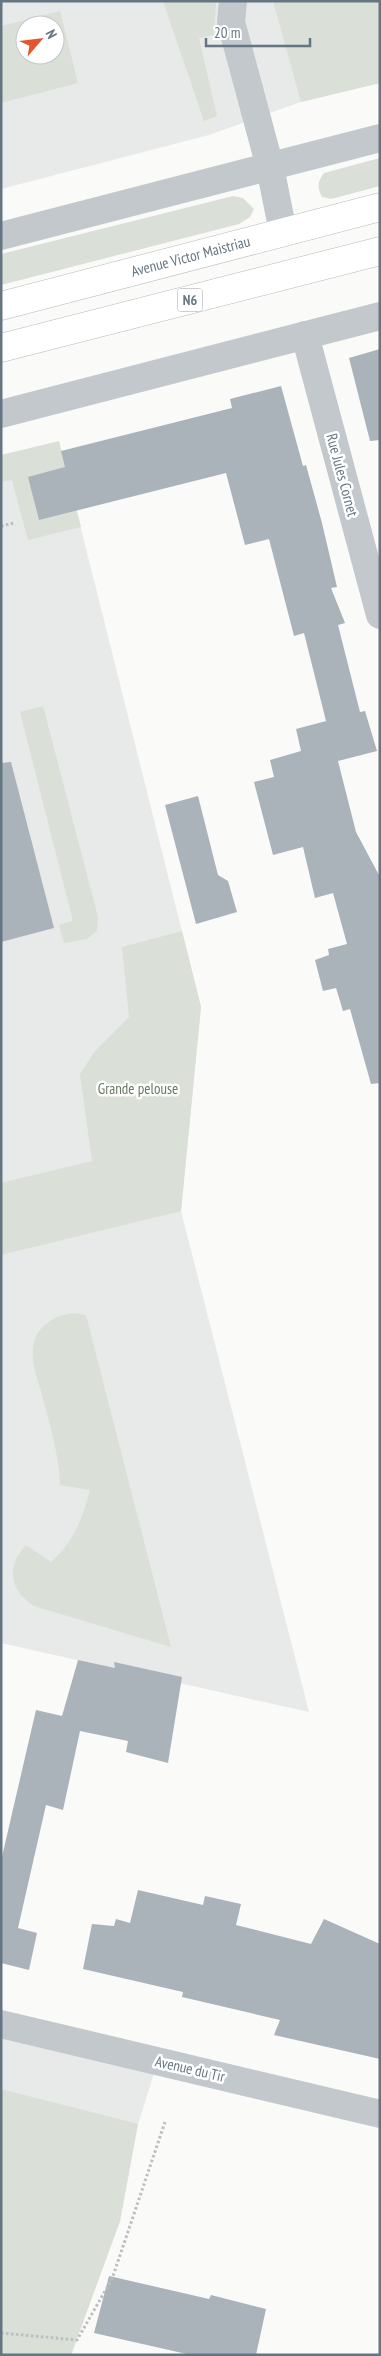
<svg xmlns="http://www.w3.org/2000/svg" width="381" height="2356" font-family="'PT Sans Narrow',sans-serif">
	<style>
		.built { fill: #e8e9e9; fill-rule: evenodd }
		.green { fill: #dadfd7; fill-rule: evenodd }
		.building { fill: #aab3b9 }
		.lines { fill: none; stroke-linecap: round; stroke-linejoin: round }
		.major-casing { stroke: #b5babe; stroke-width: 29 }
		.path { stroke: #bbbfc2; stroke-width: 3; stroke-dasharray: 2.5 2.5; stroke-linecap: butt }
		.minor { stroke: #c3c8cc; stroke-width: 28 }
		.major { stroke: #fff; stroke-width: 28 }
		.labels { text-anchor: middle; stroke-width: 5; stroke-linejoin: round; paint-order: stroke }
		.shield { fill: #fff; stroke: #939fa8; stroke-width: 1 }
		.shield-label { font-size: 14px; font-weight: bold; fill: #657683 }
		.street-label { font-size: 15px; fill: #657683; stroke: #fff }
		.park-label { font-size: 15px; fill: #687a64; stroke: #fff }
	</style>
	<rect width="100%" height="100%" fill="#fafaf8"/>
	<g class="built">
		<path d="M1 1H380V83L301 102 209 135 1 189ZM25 25H55V55H25Z"/>
		<path d="M65 465 201 1007 181 1211 309 1712 1 1643V482Z"/>
		<path d="M1 2024 158 2061 138 2124 120 2221 71 2355H1Z"/>
	</g>
	<g class="green">
		<path d="M163 1H216L214 35 199 38 217 116 204 121Z"/>
		<path d="M273 1H380V83L301 102Z"/>
		<path d="M60 11 78 83 1 103V26ZM25 25H55V55H25Z"/>
		<path d="M380 158V186L331 199 322 197C317 187 317 182 324 173Z"/>
		<path d="M233 196 243 198 254 209 250 217 239 224 1 285V254Z"/>
		<path d="M59 441 81 527 28 540 12 480 1 482V455Z"/>
		<path d="M43 706 98 917 97 931 87 939 64 943 59 925 73 921 20 712Z"/>
		<path d="M182 931 201 1007 181 1211 1 1255V1183L92 1161 80 1074 95 1051 129 1017 122 947Z"/>
		<path d="M75 1313 86 1315 171 1647 34 1606C9 1590 6 1567 26 1545L51 1562C74 1541 82 1520 90 1490L60 1485C59 1453 49 1422 41 1391 37 1377 31 1361 33 1346 37 1325 55 1315 75 1313Z"/>
		<path d="M1 2089 138 2124 120 2221 71 2355H1Z"/>
	</g>
	<g class="building">
		<path d="M380 349V440L370 441 349 358Z"/>
		<path d="M281 386 303 466 306 465 322 523 337 587 331 588 345 623 338 625 360 712 365 711 377 751 338 761 356 832 380 877V1083L371 1084 350 1009 343 1011 336 988 323 991 315 960 329 955 328 949 347 944 333 893 315 898 303 847 273 855 254 782 274 777 270 760 301 751 296 729 326 721 304 633 294 636 269 539 245 545 226 473 39 520 28 477 65 467 61 451 232 408 230 399Z"/>
		<path d="M11 762 54 928 1 942V763Z"/>
		<path d="M198 796 218 875 228 881 237 912 196 924 165 805Z"/>
		<path d="M78 1660 115 1668 114 1662 182 1677 168 1763 126 1752 128 1741 80 1731 63 1810 46 1805 18 1928 37 1933 29 1970 1 1963V1861L36 1710 62 1716Z"/>
		<path d="M138 1890 203 1905 205 1896 241 1904 236 1925 311 1944 324 1919 380 1944V2059L274 2035 280 2020 182 1997 183 1992 83 1969 92 1924 114 1926 116 1919 130 1923Z"/>
		<path d="M109 2276 209 2299 211 2295 266 2309 256 2355H191L94 2333Z"/>
	</g>
	<g class="lines">
		<g class="major-casing">
			<g id="major">
				<path id="s1" d="M1 306 380 207"/>
				<path d="M1 348 380 251"/>
			</g>
		</g>
		<g class="path">
			<path d="M1 526 14 523"/>
			<path d="M1 2333 77 2340 112 2279 165 2122"/>
		</g>
		<g class="minor">
			<path d="M233 1 231 22 270 167 283 232"/>
			<path d="M1 236 380 138"/>
			<path d="M305 335 380 615"/>
			<path d="M1 414 380 316"/>
			<path d="M1 2024 380 2114"/>
		</g>
		<use href="#major" class="major"/>
	</g>
	<g class="labels">
		<rect class="shield" x="177.5" y="288.5" width="25" height="23" rx="4"/>
		<g class="shield-label">
			<text x="190" y="305">N6</text>
		</g>
		<g class="street-label">
			<text dy="5" stroke="none"><textPath href="#s1" startOffset="196">Avenue Victor Maistriau</textPath></text>
			<text transform="translate(342 475) rotate(75)" y="5">Rue Jules Cornet</text>
			<text transform="translate(190 2069) rotate(13)" y="5">Avenue du Tir</text>
		</g>
		<g class="park-label">
			<text x="138" y="1094">Grande pelouse</text>
		</g>
	</g>
	<rect width="381" height="2356" fill="none" stroke="#657683" stroke-width="5"/>
	<g transform="translate(40 40) rotate(62)"><circle r="24" fill="#ffffff" stroke="#c1c8cd"/>
	<path d="M0-4L9 19L0 12L-9 19Z" fill="#e4572e"/>
	<text y="-8" font-size="14" font-weight="bold" text-anchor="middle" fill="#657683">N</text>
	</g>
	<path d="M206 38v8h104v-8" fill="none" stroke="#657683" stroke-width="2.5"/>
	<text x="214" y="38" font-size="15" fill="#657683" stroke="#ffffff" stroke-width="4" paint-order="stroke">20 m</text>
</svg>
